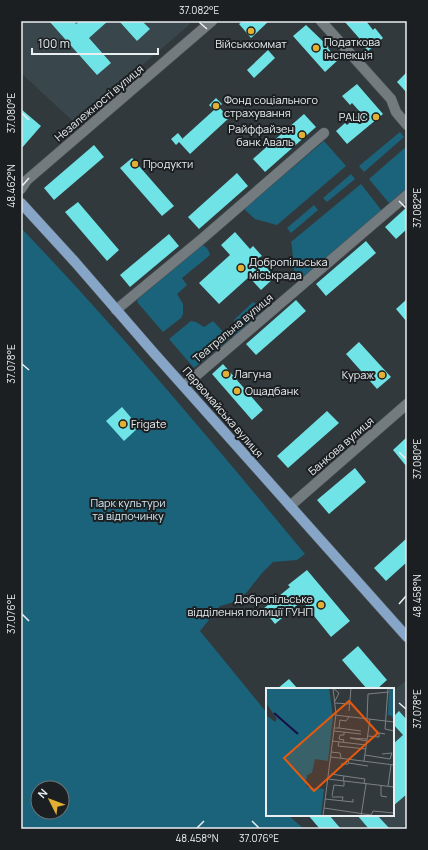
<svg xmlns="http://www.w3.org/2000/svg" width="428" height="850" font-family="Manrope,sans-serif">
	<style>
		.built { fill: #39474c }
		.green { fill: #1a637b; fill-rule: evenodd }
		.building { fill: #6fe3e5 }
		.lines { fill: none; stroke-linecap: round; stroke-linejoin: round }
		.minor-casing { stroke: #4f5658; stroke-width: 11 }
		.major-casing { stroke: #4f5658; stroke-width: 11 }
		.minor { stroke: #737b7f; stroke-width: 10 }
		.major { stroke: #86a5c7; stroke-width: 10 }
		.ticks { fill: none; stroke: #e9eef0; stroke-width: 1.5 }
		.poi-dot { fill: #e1af34; stroke: #1c1f21; stroke-width: 1.5 }
		.labels { text-anchor: middle; stroke-width: 4; stroke-linejoin: round; paint-order: stroke }
		.poi-label { font-size: 11px; fill: #e9eef0; stroke: #1c1f21; text-anchor: start }
		.street-label { font-size: 11px; fill: #e9eef0; stroke: #1c1f21 }
		.park-label { font-size: 11px; fill: #d2e9f2; stroke: #1c1f21 }
		.inset-river { fill: none; stroke: #160d49; stroke-width: 2 }
		.inset-road { fill: none; stroke: #7b8184; stroke-width: 1 }
		.view { fill: #e8590c; fill-opacity: 0.15; stroke: #e8590c; stroke-width: 2 }
		.inset-edge { fill: none; stroke: #e9eef0; stroke-width: 2 }
		.neatline { fill: none; stroke: #e9eef0; stroke-width: 1.5 }
		.ticks-label { font-size: 10px; text-anchor: middle; fill: #e9eef0 }
	</style>
	<rect width="100%" height="100%" fill="#32393c"/>
	<g class="built">
		<path d="M21 21H188L190 24 75 123 21 73Z"/>
		<path d="M407 680V823L400 829H320L308 815H393V691Z"/>
	</g>
	<g class="green">
		<path d="M400 132 404 137 364 172 359 166Z"/>
		<path d="M324 141 346 166 277 225 255 219 244 209Z"/>
		<path d="M407 146V188L389 203 369 179Z"/>
		<path d="M351 174 355 179 327 202 323 198Z"/>
		<path d="M361 184 382 211 304 278C301 277 297 275 295 273 293 270 293 248 291 242Z"/>
		<path d="M314 205 318 210 291 233 287 228Z"/>
		<path d="M21 228C121 332 213 443 305 554L297 560 273 562 262 573 247 592 238 601 220 606 200 631 267 713V815H288L304 829H21ZM38 788H62V812H38Z"/>
		<path d="M202 245C206 246 209 250 210 255L182 278 187 285 177 294 183 304V314L181 318 163 332 137 302 138 299Z"/>
		<path d="M253 302 258 305 262 310V312L233 337 229 332C233 329 236 325 234 320Z"/>
		<path d="M191 321 196 322 204 327 213 321 230 339 194 368 169 339Z"/>
	</g>
	<g class="building">
		<path d="M49 21H74L76 24 80 21H108L89 38 111 63 97 75Z"/>
		<path d="M119 21H142L150 29 137 41Z"/>
		<path d="M243 21H269L251 38 239 24Z"/>
		<path d="M344 21H366L373 30 375 28 383 38 368 51 357 39 359 38Z"/>
		<path d="M306 25 329 47 328 48 338 60 325 72 293 36Z"/>
		<path d="M268 50 275 58 254 78 247 70Z"/>
		<path d="M407 72V93L397 82Z"/>
		<path d="M357 84 383 114 347 144 336 131 345 123 347 125 361 113 352 103 350 105 342 96Z"/>
		<path d="M216 98 222 104 219 107 229 118 190 154 179 142 176 145 171 139 178 133 182 138V139L214 110 209 105Z"/>
		<path d="M21 109 41 126 21 149Z"/>
		<path d="M304 114 316 127 265 172 253 159Z"/>
		<path d="M94 145 104 157 54 200 44 188Z"/>
		<path d="M132 158 174 206 162 216 120 168Z"/>
		<path d="M237 173 248 186 199 229 188 217Z"/>
		<path d="M78 202 119 250 107 261 65 212Z"/>
		<path d="M407 207V229L396 239 385 227Z"/>
		<path d="M235 232 250 249 253 246 262 256 258 258 275 277 261 290 249 277 219 304 199 283 230 255 221 245Z"/>
		<path d="M169 234 179 246 130 287 120 275Z"/>
		<path d="M366 241 376 253 326 296 316 284Z"/>
		<path d="M407 299V322L396 309Z"/>
		<path d="M296 300 306 311 256 355 246 344Z"/>
		<path d="M359 342 391 377 377 389 346 354Z"/>
		<path d="M223 364 263 410 252 420 212 374Z"/>
		<path d="M122 407 139 427 124 441 106 421Z"/>
		<path d="M327 411 339 423 288 468 277 456Z"/>
		<path d="M407 437V467L393 450Z"/>
		<path d="M355 468 366 482 329 514 317 500Z"/>
		<path d="M407 538V562L386 581 374 568Z"/>
		<path d="M307 570 350 621 331 637 302 601 275 624 263 609 290 587 288 585Z"/>
		<path d="M358 646 387 680 377 689H367L342 660Z"/>
		<path d="M289 679 298 689H277Z"/>
		<path d="M399 711 407 720V794L393 806V744L403 735 393 724V717Z"/>
		<path d="M308 815H329L341 829H320Z"/>
		<path d="M357 815H377L390 829H369Z"/>
	</g>
	<g class="lines">
		<g class="minor-casing">
			<g id="minor">
				<path d="M321 21 391 99 396 112 407 125"/>
				<path d="M21 189 27 180 212 21"/>
				<path d="M116 310 203 238 324 133"/>
				<path d="M184 386 407 195"/>
				<path d="M290 506 407 404"/>
			</g>
		</g>
		<g class="major-casing">
			<path id="major" d="M21 203 75 262 153 352 407 637"/>
		</g>
		<use href="#minor" class="minor"/>
		<use href="#major" class="major"/>
	</g>
	<path class="ticks" d="M199 22 207 29M22 113 29 120M22 186 29 178M399 201 406 208M22 364 29 370M399 452 406 459M399 604 406 596M22 614 29 621M399 703 406 709M252 821 259 828M197 828 204 821"/>
	<g class="poi-dot">
		<circle cx="251" cy="31" r="4"/>
		<circle cx="316" cy="48" r="4"/>
		<circle cx="216" cy="106" r="4"/>
		<circle cx="376" cy="117" r="4"/>
		<circle cx="302" cy="135" r="4"/>
		<circle cx="135" cy="164" r="4"/>
		<circle cx="241" cy="268" r="4"/>
		<circle cx="226" cy="374" r="4"/>
		<circle cx="382" cy="375" r="4"/>
		<circle cx="237" cy="391" r="4"/>
		<circle cx="123" cy="424" r="4"/>
		<circle cx="321" cy="605" r="4"/>
	</g>
	<g class="labels">
		<g class="poi-label">
			<text x="324" y="46">Податкова<tspan x="324" dy="13">інспекція</tspan></text>
			<text x="251" y="48" text-anchor="middle">Військкоммат</text>
			<text x="224" y="104">Фонд соціального<tspan x="224" dy="13">страхування</tspan></text>
			<text x="368" y="121" text-anchor="end">РАЦС</text>
			<text x="294" y="133" text-anchor="end">Райффайзен<tspan x="294" dy="13">банк Аваль</tspan></text>
			<text x="143" y="168">Продукти</text>
			<text x="249" y="266">Добропільська<tspan x="249" dy="13">міськрада</tspan></text>
			<text x="234" y="378">Лагуна</text>
			<text x="374" y="379" text-anchor="end">Кураж</text>
			<text x="245" y="395">Ощадбанк</text>
			<text x="131" y="428">Frigate</text>
			<text x="313" y="603" text-anchor="end">Добропільське<tspan x="313" dy="13">відділення полиції ГУНП</tspan></text>
		</g>
		<g class="street-label">
			<text transform="translate(99 103) rotate(-40)" y="4">Незалежності вулиця</text>
			<text transform="translate(233 328) rotate(-40)" y="4">Театральна вулиця</text>
			<text transform="translate(223 412) rotate(49)" y="4">Первомайська вулиця</text>
			<text transform="translate(341 446) rotate(-41)" y="4">Банкова вулиця</text>
		</g>
		<g class="park-label">
			<text x="128" y="507">Парк культури<tspan x="128" dy="13">та відпочинку</tspan></text>
		</g>
	</g>
	<g transform="translate(266 688)">
		<rect width="128" height="128" fill="#32393c"/>
		<path d="M0 0H63L67 29 62 73 49 71 46 85 41 87 40 95 41 99 58 101 55 128H0V27L9 34 11 31 0 15ZM123 0H128L127 31 126 28 122 27Z" fill="#1a637b"/>
		<path class="inset-river" d="M8 25 32 46"/>
		<path class="inset-road" d="M122 0 119 41 128 43M68 1 73 5 69 13M69 15 84 16M83 23 85 0M69 27 128 34M101 31 102 6 123 4M68 40H73L74 32 80 33 83 29M73 40 95 43M68 43 95 46M102 48 113 49V45L119 46M66 53 100 57M101 53 84 50 101 51M73 54 72 58 100 61M77 54 78 52 73 51 74 47H78V44M65 64 74 65 75 70M99 67 124 71 126 65 116 66M65 69 128 77M98 73 104 31M83 75 102 78M75 76H82L83 71M65 86 78 88M62 91 128 99M77 93 78 88 99 91 98 95M115 97V108L121 109M122 98 125 77M66 108 68 97 78 98V93M66 109H77L76 113M59 111 87 114V111M58 120 105 127 107 123 128 125M57 128 70 26 67 0M95 128 100 96"/>
		<path class="view" d="M83 13 112 45 48 103 18 70Z"/>
		<rect width="128" height="128" class="inset-edge"/>
	</g>
	<rect width="428" height="850" fill="none" stroke="#1c1f21" stroke-width="44"/>
	<g transform="translate(50 800) rotate(312)"><circle r="19" fill="#1c1f21" stroke="#6e7274"/>
	<path d="M0-3L7 15L0 10L-7 15Z" fill="#e1af34"/>
	<text y="-6" font-size="11" font-weight="bold" text-anchor="middle" fill="#e9eef0">N</text>
	</g>
	<path d="M32 48v6h126v-6" fill="none" stroke="#e9eef0" stroke-width="2"/>
	<text x="38" y="48" font-size="12" fill="#e9eef0" stroke="#1c1f21" stroke-width="3" paint-order="stroke">100 m</text>
	<rect x="22" y="22" width="384" height="806" class="neatline"/>
	<g class="ticks-label">
		<text x="199" y="14">37.082°E</text>
		<text transform="translate(11 113) rotate(-90)" y="4">37.080°E</text>
		<text transform="translate(11 186) rotate(-90)" y="4">48.462°N</text>
		<text transform="translate(417 208) rotate(-90)" y="4">37.082°E</text>
		<text transform="translate(11 364) rotate(-90)" y="4">37.078°E</text>
		<text transform="translate(417 459) rotate(-90)" y="4">37.080°E</text>
		<text transform="translate(417 596) rotate(-90)" y="4">48.458°N</text>
		<text transform="translate(11 614) rotate(-90)" y="4">37.076°E</text>
		<text transform="translate(417 709) rotate(-90)" y="4">37.078°E</text>
		<text x="197" y="842">48.458°N</text>
		<text x="259" y="842">37.076°E</text>
	</g>
</svg>
